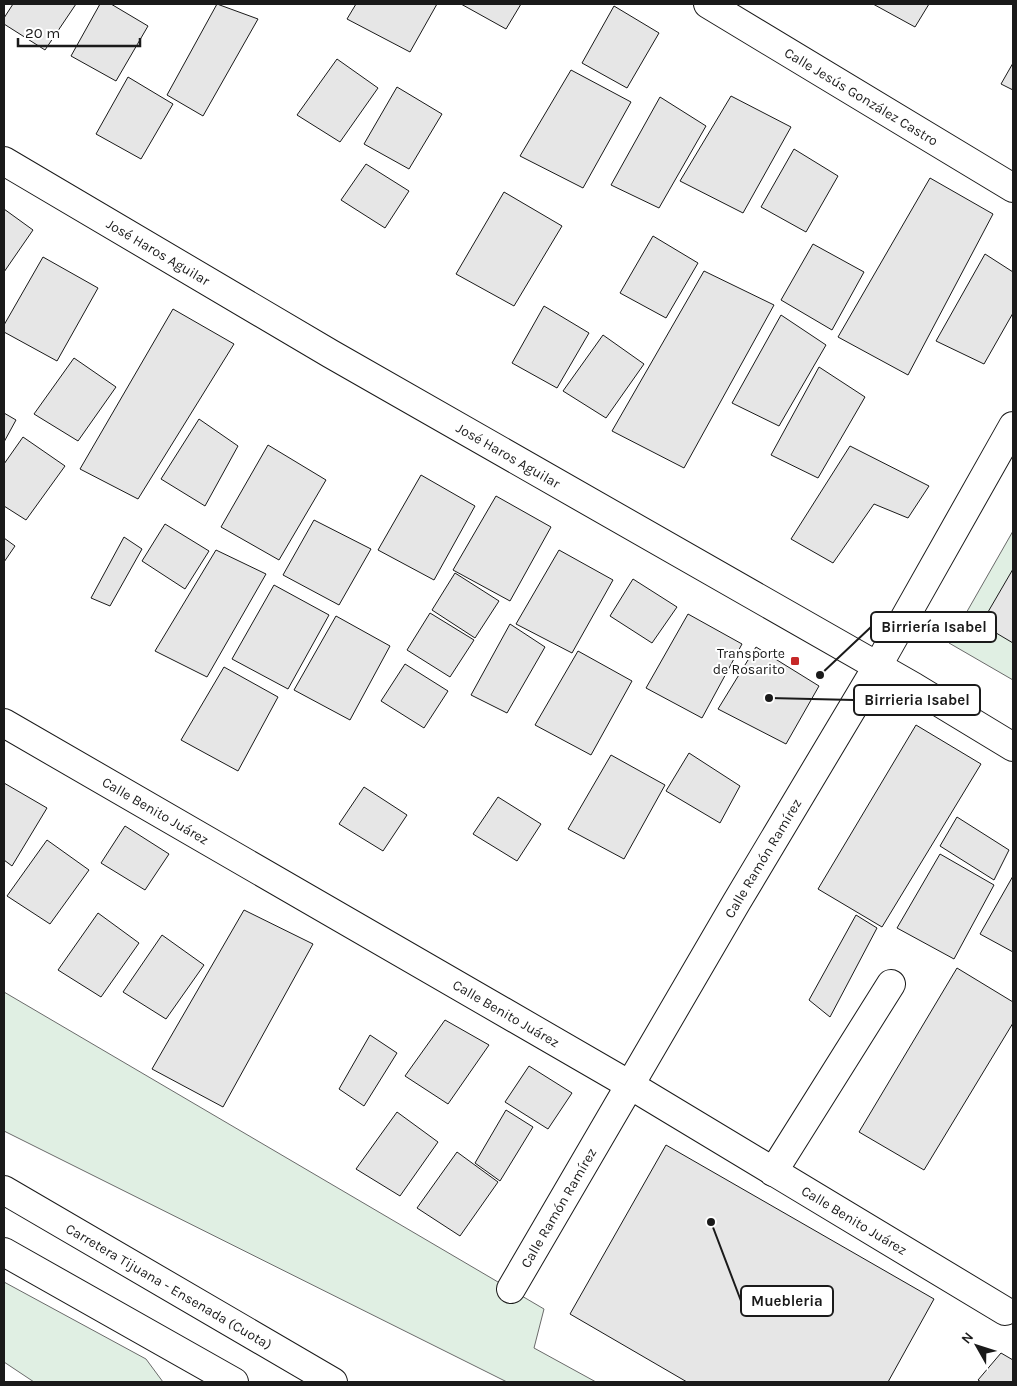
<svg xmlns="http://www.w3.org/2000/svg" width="1017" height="1386" font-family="Karla,sans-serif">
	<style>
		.green { fill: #e0efe3; stroke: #6a6a6a }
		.building { fill: #e6e6e6; stroke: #1a1a1a }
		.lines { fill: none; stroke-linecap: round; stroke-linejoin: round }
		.street-casing { stroke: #1a1a1a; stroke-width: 30 }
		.secondary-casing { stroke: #1a1a1a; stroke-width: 30 }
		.highway-casing { stroke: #1a1a1a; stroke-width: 30 }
		.street { stroke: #fff; stroke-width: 28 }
		.secondary { stroke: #fff; stroke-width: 28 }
		.highway { stroke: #fff; stroke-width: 28 }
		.poi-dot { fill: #c62828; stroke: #fff; stroke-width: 2 }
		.labels { text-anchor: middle; stroke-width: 4; stroke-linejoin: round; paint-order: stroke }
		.street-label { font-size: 14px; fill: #1a1a1a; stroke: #fff }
		.poi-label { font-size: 14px; fill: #1a1a1a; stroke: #fff; text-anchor: end }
		.leader { fill: none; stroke: #1a1a1a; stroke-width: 2 }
		.callout-dot { fill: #1a1a1a; stroke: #fff; stroke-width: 2 }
		.callout { fill: #fff; stroke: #1a1a1a; stroke-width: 2 }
		.callout-label { font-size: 15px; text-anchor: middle; font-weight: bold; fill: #1a1a1a }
	</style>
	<rect width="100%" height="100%" fill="#fff"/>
	<g class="green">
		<path d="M1013 531V680L949 643Z"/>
		<path d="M4 992 544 1309 534 1348 596 1382H507L4 1131Z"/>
		<path d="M4 1282 146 1359 163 1382H34L4 1362Z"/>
	</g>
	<g class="building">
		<path d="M13 4H76L45 50 4 24V18Z"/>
		<path d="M100 4H111L148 26 116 81 71 56Z"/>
		<path d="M217 4 258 19 203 116 167 95Z"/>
		<path d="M356 4H437L410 52 347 19Z"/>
		<path d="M461 4H521L506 29Z"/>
		<path d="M873 4H929L915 27Z"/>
		<path d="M614 6 659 33 627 88 582 63Z"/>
		<path d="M337 59 378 88 340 142 297 115Z"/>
		<path d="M1013 63V90L1001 84Z"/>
		<path d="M571 70 631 102 583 188 520 156Z"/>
		<path d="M128 77 173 104 141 159 96 134Z"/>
		<path d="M397 87 442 114 409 169 364 144Z"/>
		<path d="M731 96 791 127 743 213 680 181Z"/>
		<path d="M660 97 706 126 659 208 611 185Z"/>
		<path d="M794 149 838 176 806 232 761 207Z"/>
		<path d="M366 164 409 191 385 228 341 200Z"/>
		<path d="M930 178 993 214 908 375 838 337Z"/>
		<path d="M504 192 562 226 514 306 456 274Z"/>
		<path d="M4 209 33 230 4 272Z"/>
		<path d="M653 236 698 263 666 318 620 293Z"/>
		<path d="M813 244 864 272 832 330 781 300Z"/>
		<path d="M985 254 1013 272V313L984 364 936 341Z"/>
		<path d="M43 257 98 288 57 361 4 332V325Z"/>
		<path d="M704 271 774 305 684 468 612 431Z"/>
		<path d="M544 306 589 333 557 388 512 363Z"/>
		<path d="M173 309 234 344 138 499 80 469Z"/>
		<path d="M781 315 826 345 779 426 732 403Z"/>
		<path d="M603 335 644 364 606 418 563 391Z"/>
		<path d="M74 358 116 387 78 441 34 414Z"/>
		<path d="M819 367 865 397 818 478 771 455Z"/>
		<path d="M4 413 16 420 4 442Z"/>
		<path d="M199 419 238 446 205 506 161 479Z"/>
		<path d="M23 437 65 466 26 520 4 506V464Z"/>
		<path d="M268 445 326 480 279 560 221 527Z"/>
		<path d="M850 446 929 486 908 518 874 504 833 563 791 539Z"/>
		<path d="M421 475 475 506 434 580 378 550Z"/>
		<path d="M496 496 551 527 510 601 453 570Z"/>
		<path d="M314 520 371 549 339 605 283 575Z"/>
		<path d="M165 524 209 551 185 589 142 561Z"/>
		<path d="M124 537 142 549 110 606 91 598Z"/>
		<path d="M4 538 15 546 4 562Z"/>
		<path d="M216 550 266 574 207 677 155 651Z"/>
		<path d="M559 550 613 580 572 653 516 624Z"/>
		<path d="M1013 569V643L981 624Z"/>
		<path d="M455 573 499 601 475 638 432 610Z"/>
		<path d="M633 579 677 607 652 643 610 616Z"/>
		<path d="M274 585 329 615 288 689 232 659Z"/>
		<path d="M430 613 474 640 450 677 407 650Z"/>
		<path d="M688 614 742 644 702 718 646 688Z"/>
		<path d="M336 616 390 646 350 720 294 690Z"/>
		<path d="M510 624 545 647 507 713 471 695Z"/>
		<path d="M756 647 819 686 786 744 718 709Z"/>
		<path d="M578 651 632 681 591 755 535 725Z"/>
		<path d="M405 664 448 691 424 728 381 701Z"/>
		<path d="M224 667 278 697 238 771 181 740Z"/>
		<path d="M916 725 981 764 882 927 818 889Z"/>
		<path d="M689 753 740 786 720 823 666 791Z"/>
		<path d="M611 755 665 785 624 859 568 829Z"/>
		<path d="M4 783 47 808 12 866 4 860Z"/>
		<path d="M364 787 407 815 383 851 339 824Z"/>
		<path d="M498 797 541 824 517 861 473 834Z"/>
		<path d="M957 817 1009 850 994 880 940 846Z"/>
		<path d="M125 826 169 854 145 890 101 863Z"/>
		<path d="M47 840 89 870 50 924 7 896Z"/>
		<path d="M940 854 994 885 954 959 897 928Z"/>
		<path d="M1013 876V952L980 934Z"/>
		<path d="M244 910 313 944 223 1107 152 1069Z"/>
		<path d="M98 913 139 943 101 997 58 970Z"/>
		<path d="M856 915 877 928 830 1017 809 1000Z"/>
		<path d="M162 935 204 965 166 1019 123 992Z"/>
		<path d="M957 968 1013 1002V1023L924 1170 859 1132Z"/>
		<path d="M445 1020 489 1045 448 1104 405 1076Z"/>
		<path d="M370 1035 397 1053 364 1106 339 1089Z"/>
		<path d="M529 1066 572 1093 548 1129 505 1102Z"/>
		<path d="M506 1110 533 1127 500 1181 475 1163Z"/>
		<path d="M397 1112 438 1142 400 1196 356 1169Z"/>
		<path d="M666 1145 934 1299 888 1382H687L570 1314Z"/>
		<path d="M457 1152 498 1182 460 1236 417 1208Z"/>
		<path d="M1001 1353 1013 1360V1382H981L978 1380Z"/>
	</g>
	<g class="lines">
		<g class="street-casing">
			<g id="street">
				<path id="s1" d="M708 4 1013 188"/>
				<path id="s2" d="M4 723 630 1085 1005 1311"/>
				<path d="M773 1172 891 984"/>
				<path id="s3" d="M511 1289 736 903 877 667"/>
			</g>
		</g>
		<g class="secondary-casing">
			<g id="secondary">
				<path id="s4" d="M4 161 331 354 914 687 1013 747"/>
				<path d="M877 667 1013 426"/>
			</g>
		</g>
		<g class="highway-casing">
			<g id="highway">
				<path id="s5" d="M4 1190 333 1382"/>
				<path d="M4 1252 234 1382"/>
			</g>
		</g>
		<use href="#street" class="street"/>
		<use href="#secondary" class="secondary"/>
		<use href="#highway" class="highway"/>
	</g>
	<rect class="poi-dot" x="790" y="656" width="10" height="10" rx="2.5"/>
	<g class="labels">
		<g class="street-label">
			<text dy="5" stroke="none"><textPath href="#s1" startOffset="179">Calle Jesús González Castro</textPath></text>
			<text dy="5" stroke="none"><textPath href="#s4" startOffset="179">José Haros Aguilar</textPath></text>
			<text dy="5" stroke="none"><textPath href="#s4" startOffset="584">José Haros Aguilar</textPath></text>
			<text dy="5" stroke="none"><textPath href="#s2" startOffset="175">Calle Benito Juárez</textPath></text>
			<text dy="5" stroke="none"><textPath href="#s3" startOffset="499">Calle Ramón Ramírez</textPath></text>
			<text dy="5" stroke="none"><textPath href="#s2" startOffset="580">Calle Benito Juárez</textPath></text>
			<text dy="5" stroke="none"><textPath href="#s3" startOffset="94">Calle Ramón Ramírez</textPath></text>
			<text dy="5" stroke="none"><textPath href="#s2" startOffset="985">Calle Benito Juárez</textPath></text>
			<text dy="5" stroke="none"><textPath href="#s5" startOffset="191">Carretera Tijuana - Ensenada (Cuota)</textPath></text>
		</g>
		<g class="poi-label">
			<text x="785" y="658">Transporte<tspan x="785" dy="16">de Rosarito</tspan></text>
		</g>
	</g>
	<path class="leader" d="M820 675L871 627M769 698L854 700M711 1222L741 1301"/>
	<g class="callout-dot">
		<circle cx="820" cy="675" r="5"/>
		<circle cx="769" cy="698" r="5"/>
		<circle cx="711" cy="1222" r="5"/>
	</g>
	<g class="callout">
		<rect x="871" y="612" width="125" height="30" rx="5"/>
		<rect x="854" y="685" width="126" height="30" rx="5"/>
		<rect x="741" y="1286" width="92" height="30" rx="5"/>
	</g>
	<g class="callout-label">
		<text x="934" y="632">Birriería Isabel</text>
		<text x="917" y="705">Birrieria Isabel</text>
		<text x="787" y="1306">Muebleria</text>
	</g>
	<rect width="1017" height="1386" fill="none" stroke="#1a1a1a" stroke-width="10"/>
	<g transform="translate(977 1346) rotate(309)" stroke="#ffffff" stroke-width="4" paint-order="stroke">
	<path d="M0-4L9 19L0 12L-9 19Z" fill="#1a1a1a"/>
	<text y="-8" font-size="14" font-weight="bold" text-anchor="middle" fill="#1a1a1a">N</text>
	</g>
	<path d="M18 38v8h122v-8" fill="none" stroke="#1a1a1a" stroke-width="2.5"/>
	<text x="25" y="38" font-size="15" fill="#1a1a1a" stroke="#ffffff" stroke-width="4" paint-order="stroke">20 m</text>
</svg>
